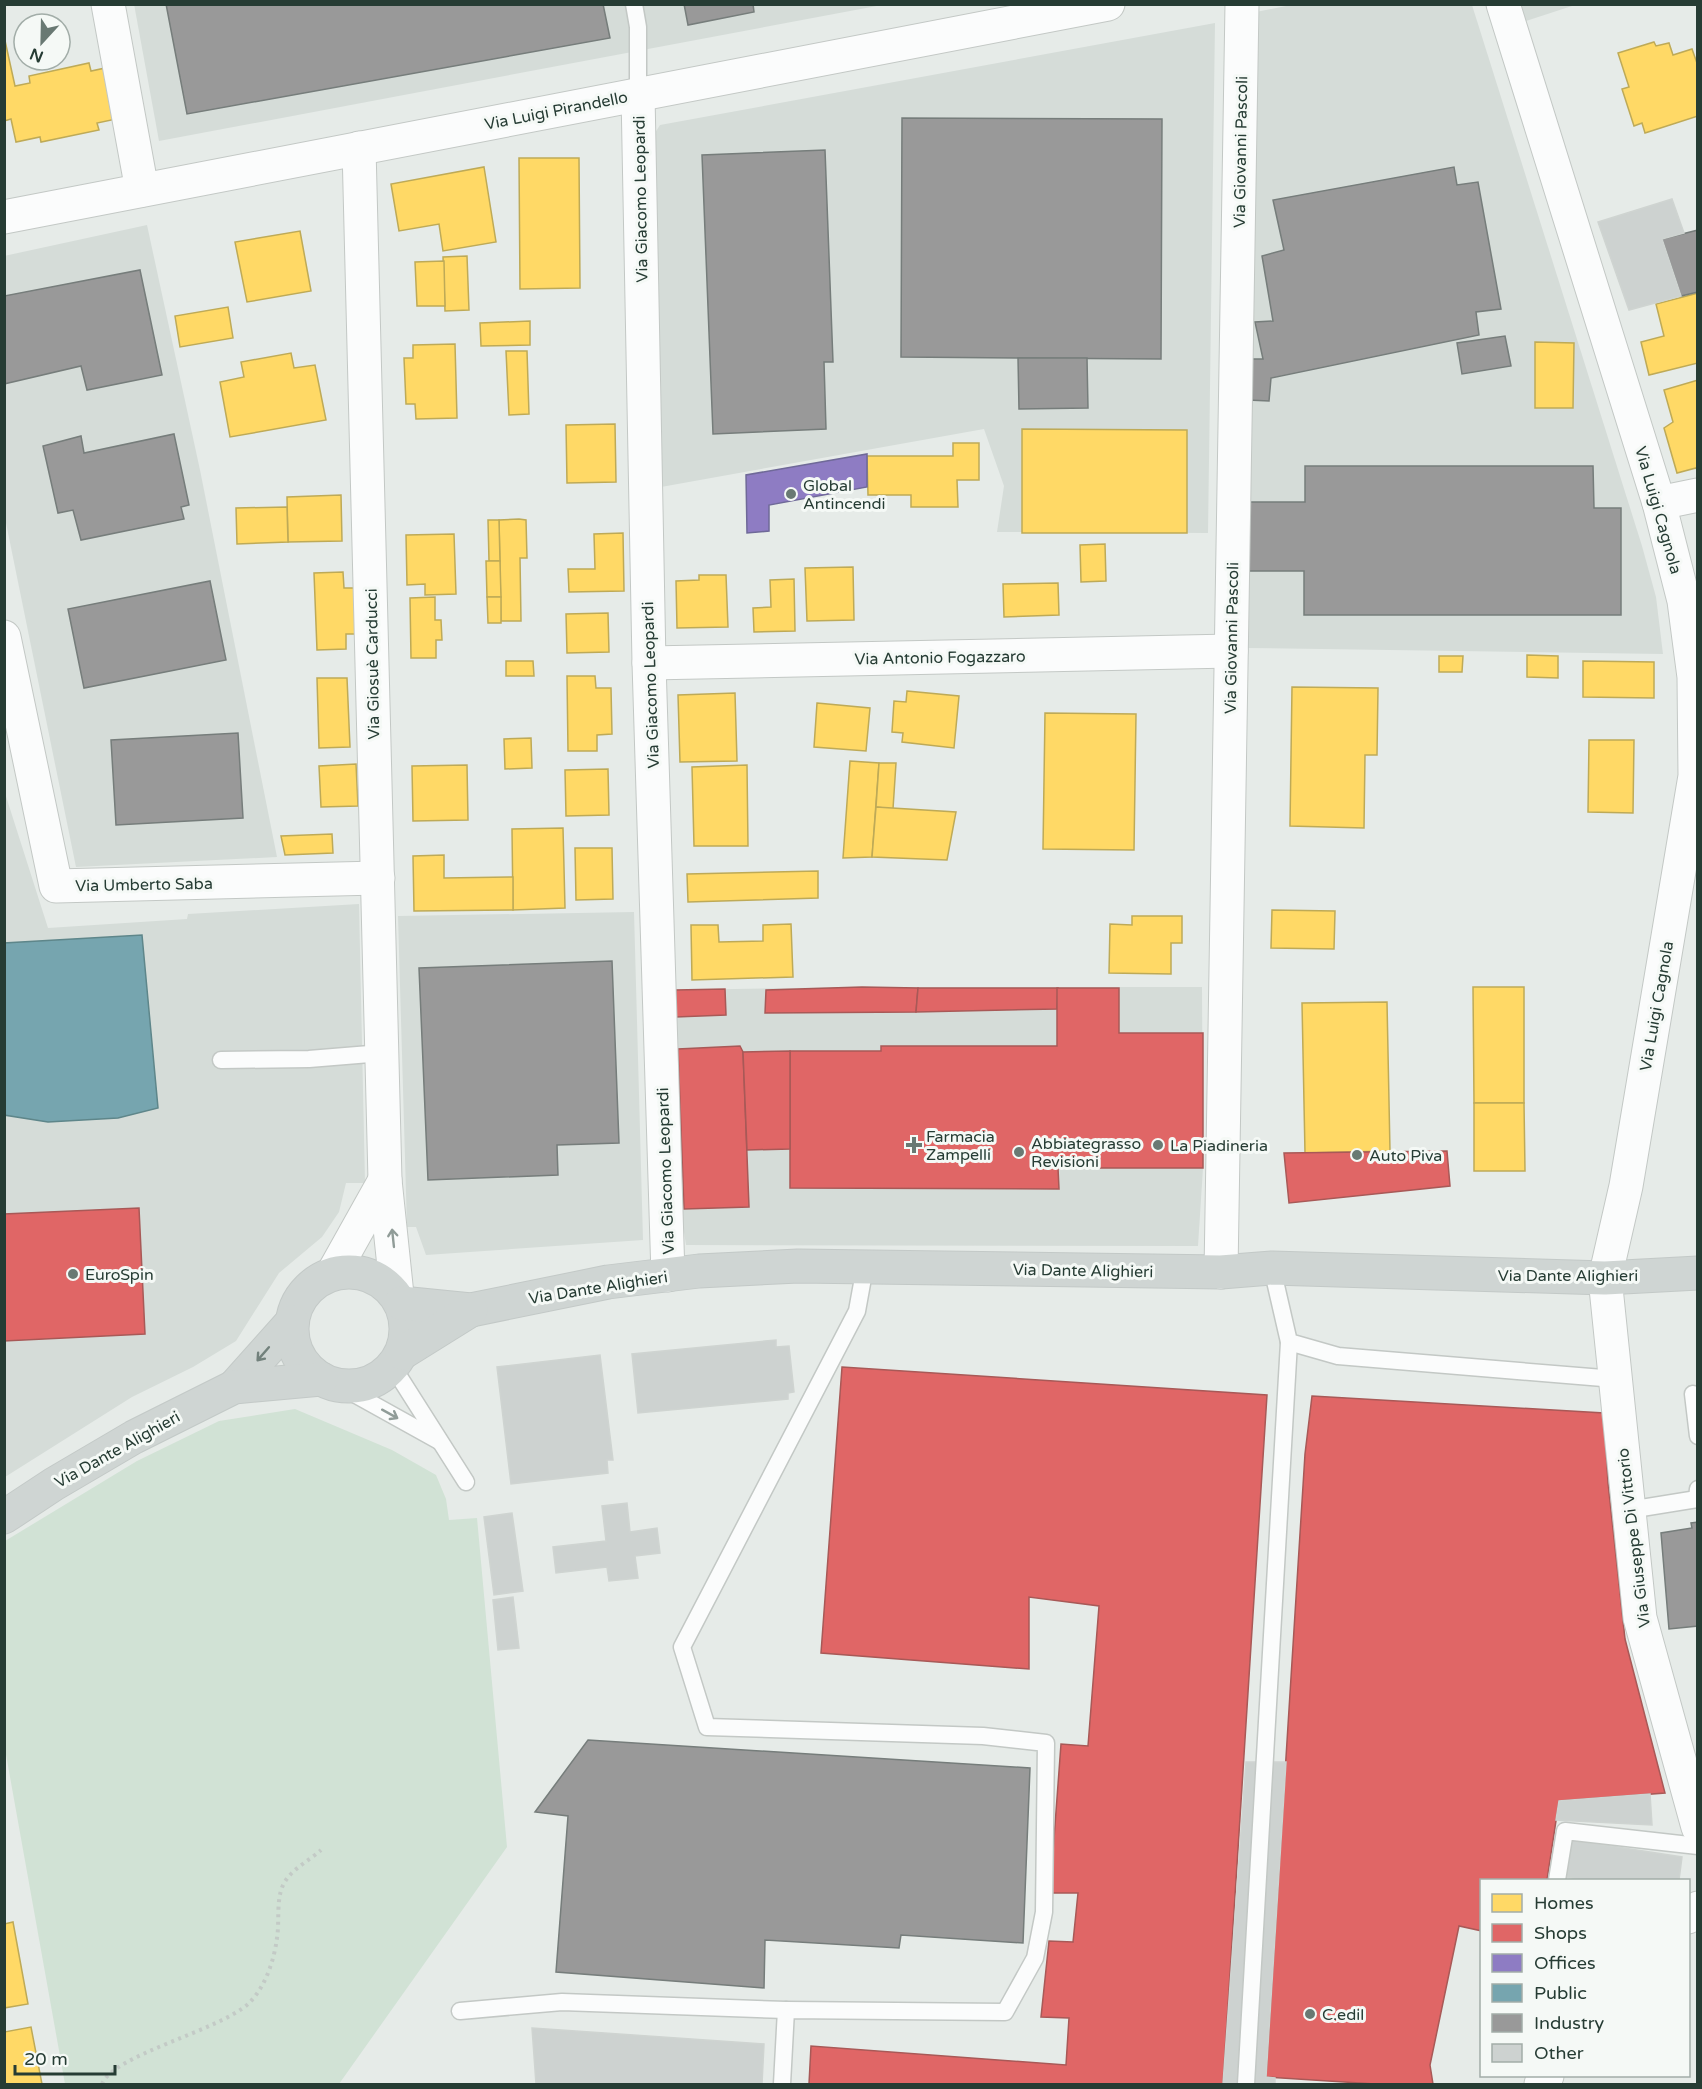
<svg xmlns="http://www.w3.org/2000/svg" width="1702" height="2089" font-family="'Varela Round',sans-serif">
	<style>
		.built { fill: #d5dcd8 }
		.green { fill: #d1e2d5 }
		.homes { fill: #ffd966; stroke: #beaa57; stroke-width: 1.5 }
		.shops { fill: #e06666; stroke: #a85957; stroke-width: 1.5 }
		.offices { fill: #8e7cc3; stroke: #6f6998; stroke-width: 1.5 }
		.public { fill: #76a5af; stroke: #5e868a; stroke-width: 1.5 }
		.industry { fill: #999; stroke: #767d7b; stroke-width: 1.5 }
		.building { fill: #cdd2d0; stroke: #cfd4d1; stroke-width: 1.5 }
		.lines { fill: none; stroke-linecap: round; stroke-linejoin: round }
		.service-casing { stroke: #c3c8c5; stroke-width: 19 }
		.minor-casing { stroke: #c3c8c5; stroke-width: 35 }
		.primary-casing { stroke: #c3c9c7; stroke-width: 35 }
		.path { stroke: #c3cac6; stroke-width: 4; stroke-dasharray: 3 4.5; stroke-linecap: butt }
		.service { stroke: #fbfcfc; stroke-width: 16 }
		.minor { stroke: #fbfcfc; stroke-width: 33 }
		.primary { stroke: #cfd5d3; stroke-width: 33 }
		.oneway { stroke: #909c98 }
		.oneway2 { stroke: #72817c }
		.poi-dot { fill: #697973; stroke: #f5f9f6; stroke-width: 2 }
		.labels { text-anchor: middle; stroke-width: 6; stroke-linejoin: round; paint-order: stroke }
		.street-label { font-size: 16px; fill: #263c34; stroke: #f5f9f6 }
		.poi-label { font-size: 16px; fill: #263c34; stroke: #f5f9f6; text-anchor: start }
	</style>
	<rect width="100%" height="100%" fill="#e6ebe8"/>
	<g class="built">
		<path d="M134 4 882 5 159 141Z"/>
		<path d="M1296 4 1472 5 1642 546 1656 597 1663 654 1247 648 1256 12Z"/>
		<path d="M1521 5V4L1575 5 1526 21Z"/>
		<path d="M1215 23 1208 533 997 532 1004 486 984 429 661 487 653 136 660 125Z"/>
		<path d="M147 225 200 470 277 857 76 867 5 518 4 256Z"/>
		<path d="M4 790 48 928 187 919 188 914 359 904 365 1183H346L339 1212 322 1237 279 1273 236 1341 193 1367 132 1397 5 1477Z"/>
		<path d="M634 912 643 1240 426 1255 416 1227H407L398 916Z"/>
		<path d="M862 987H1202L1203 1168 1198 1246 686 1245 681 1212 676 990Z"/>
	</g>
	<path class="green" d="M295 1409 392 1450 436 1475 446 1499 449 1520 477 1518 507 1847 339 2084H65L5 1749V1541L137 1461 219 1421Z"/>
	<g class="homes">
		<path d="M4 36 15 86 30 83 29 76 89 63 91 71 110 67 121 118 97 123 99 130 41 142 40 137 16 142 11 119 4 121Z"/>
		<path d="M1654 42 1656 46 1669 43 1673 55 1692 49 1698 66V116L1645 133 1642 123 1634 126 1622 89 1629 87 1618 53Z"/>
		<path d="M519 158H579L580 288 520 289Z"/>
		<path d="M484 167 496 242 443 251 439 224 399 231 391 184Z"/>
		<path d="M300 231 311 291 247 302 235 242Z"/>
		<path d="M467 256 469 310 445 311 443 257Z"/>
		<path d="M444 261 445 306H417L415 262Z"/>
		<path d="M1698 293V363L1649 375 1641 342 1664 336 1656 304Z"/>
		<path d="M228 307 233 338 180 347 175 316Z"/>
		<path d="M530 321V345L481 346 480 323Z"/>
		<path d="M1535 342 1574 343 1573 408H1535Z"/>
		<path d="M455 344 457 418 416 419 415 404H406L404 358H413V345Z"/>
		<path d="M506 351H527L529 414 509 415Z"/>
		<path d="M291 353 294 368 315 365 326 420 230 437 220 382 244 377 241 362Z"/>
		<path d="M1698 380V472L1696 468 1677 473 1664 428 1673 422 1664 390Z"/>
		<path d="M615 424 616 482 567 483 566 425Z"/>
		<path d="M1022 429 1187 430V533H1022Z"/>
		<path d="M953 443H979V480H957L958 507H911V495H868L867 456H953Z"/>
		<path d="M341 495 342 541 288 542 287 497Z"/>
		<path d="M287 507 288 542 237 544 236 508Z"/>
		<path d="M519 519 526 520 527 558H520L521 621H501L499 520Z"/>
		<path d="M488 520H499L500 561H489Z"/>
		<path d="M623 533 624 591 569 592 568 569H595L594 534Z"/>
		<path d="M454 534 456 594 425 595V584L407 585 406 535Z"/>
		<path d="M1105 544 1106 581 1081 582 1080 545Z"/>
		<path d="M486 561H500L501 597H487Z"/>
		<path d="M853 567 854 620 807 621 805 568Z"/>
		<path d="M343 572 344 588H355L356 634H346V649L317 650 314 573Z"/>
		<path d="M699 575H726L728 627 677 628 676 581 699 580Z"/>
		<path d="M794 579 795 631 754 632 753 608 771 607 770 580Z"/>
		<path d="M1058 583 1059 615 1004 617 1003 584Z"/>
		<path d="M435 597V620H441L442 640H436V658H411L410 598Z"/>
		<path d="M487 597H501V623H488Z"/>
		<path d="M608 613 609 652 567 653 566 614Z"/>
		<path d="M1527 655 1558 656V678L1527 677Z"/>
		<path d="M1439 656H1463L1462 672H1439Z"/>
		<path d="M506 661H533L534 676H506Z"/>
		<path d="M1583 661 1654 662V698L1583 697Z"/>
		<path d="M567 676H595L596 688H611L612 734 597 735V751H568Z"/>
		<path d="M317 678H347L350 747 319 748Z"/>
		<path d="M1292 687 1378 688 1377 755H1365L1364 828 1290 826Z"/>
		<path d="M907 691 959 696 954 748 902 742 903 733 892 732 894 701 906 702Z"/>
		<path d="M735 693 737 761 680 762 678 695Z"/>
		<path d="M817 703 870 708 866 751 814 747Z"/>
		<path d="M1045 713 1136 714 1134 850 1043 849Z"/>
		<path d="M531 738 532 768 505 769 504 739Z"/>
		<path d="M1589 740H1634L1633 813 1588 812Z"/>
		<path d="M850 761 879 763 872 857 843 858Z"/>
		<path d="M879 763H896L893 809 876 807Z"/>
		<path d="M356 764 358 806 321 807 319 766Z"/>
		<path d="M467 765 468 820 413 821 412 766Z"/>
		<path d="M747 765 748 846H694L692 767Z"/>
		<path d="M608 769 609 815 566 816 565 770Z"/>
		<path d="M876 807 956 812 947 860 872 857Z"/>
		<path d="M563 828 565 908 513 910 512 829Z"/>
		<path d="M332 834 333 853 285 855 281 836Z"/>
		<path d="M575 848H612L613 899 576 900Z"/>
		<path d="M444 855V878L513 877V910L414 911 413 856Z"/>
		<path d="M818 871V898L688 902 687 874Z"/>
		<path d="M1272 910 1335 911 1334 949 1271 948Z"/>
		<path d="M1132 916H1182V943H1171V974L1109 973 1110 924 1132 925Z"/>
		<path d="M791 924 793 977 692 980 691 925H718L719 942 763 941V925Z"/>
		<path d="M1473 987H1524V1103H1474Z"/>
		<path d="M1387 1002 1390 1151 1305 1153 1302 1003Z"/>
		<path d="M1474 1103H1524L1525 1171H1474Z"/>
		<path d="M13 1922 28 2004 4 2008V1924Z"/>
		<path d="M31 2027 42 2084H4V2032Z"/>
	</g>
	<g class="shops">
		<path d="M862 987 918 988 916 1012 765 1013 766 990Z"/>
		<path d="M918 988H1058L1057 1009 916 1012Z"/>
		<path d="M1057 988H1119V1033H1203V1168H1058L1059 1189 790 1188V1051H881V1046H1057Z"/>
		<path d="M725 989 726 1015 676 1017V990Z"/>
		<path d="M740 1046 743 1052 749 1207 684 1209 678 1049Z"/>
		<path d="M790 1051V1149L747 1150 743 1052Z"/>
		<path d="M1447 1151 1450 1186 1289 1203 1284 1153Z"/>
		<path d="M139 1208 145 1334 4 1341V1214Z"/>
		<path d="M842 1367 1267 1395 1223 2084H809L811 2046 1066 2065 1069 2018 1041 2017 1049 1941 1073 1942 1078 1893H1050L1061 1744 1088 1746 1099 1606 1029 1597V1669L821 1653Z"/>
		<path d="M1312 1396 1604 1413 1608 1483 1625 1639 1665 1793 1559 1801 1547 1880H1482V1931L1459 1926 1430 2065 1433 2084H1375L1266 2077 1305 1454Z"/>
	</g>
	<path class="offices" d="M867 454V487L769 505V531L747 533 746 475Z"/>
	<path class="public" d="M142 935 158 1108 118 1118 48 1122 4 1115V943Z"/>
	<g class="industry">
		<path d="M166 4H603L610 38 187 114Z"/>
		<path d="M684 4H753L754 12 688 25Z"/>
		<path d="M902 118 1162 119 1161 359 901 357Z"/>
		<path d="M825 150 833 362H824L826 429 713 434 702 155Z"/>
		<path d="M1454 167 1457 185 1478 182 1501 309 1476 312 1479 335 1271 378 1269 401 1248 400 1250 359H1263L1255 322 1273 321 1262 256 1284 250 1273 200Z"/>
		<path d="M1698 230V292L1681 296 1662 239Z"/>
		<path d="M140 270 162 375 87 390 81 366 4 384V296Z"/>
		<path d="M1505 336 1511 366 1462 374 1457 343Z"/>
		<path d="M1018 358H1087L1088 408 1019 409Z"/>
		<path d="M174 434 189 505 181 507 184 519 81 540 73 510 58 513 43 446 81 436 84 453Z"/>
		<path d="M1305 466H1593L1594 508H1621V615H1304V571H1247V502H1305Z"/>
		<path d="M210 581 226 660 84 688 68 609Z"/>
		<path d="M238 733 243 818 116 825 111 740Z"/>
		<path d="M612 961 619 1143 557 1145 558 1175 428 1180 419 968Z"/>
		<path d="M1698 1522V1626L1669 1629 1661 1533 1692 1528 1691 1523Z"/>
		<path d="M588 1740 1030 1768 1023 1943 901 1935 899 1948 765 1940 764 1988 556 1972 568 1816 535 1812Z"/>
	</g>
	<g class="building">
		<path d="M1672 199 1684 233 1662 239 1681 296 1629 310 1598 222Z"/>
		<path d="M776 1340V1347L789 1346 794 1392 788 1393V1399L638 1413 632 1354Z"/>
		<path d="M600 1355 613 1460H607L608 1473 511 1484 497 1367Z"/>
		<path d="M627 1503 630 1532 657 1528 660 1553 635 1556 638 1578 609 1581 607 1567 556 1573 553 1547 606 1541 602 1506Z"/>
		<path d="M512 1513 523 1591 494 1595 484 1517Z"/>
		<path d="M513 1597 519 1648 498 1650 493 1600Z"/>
		<path d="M1246 1762H1286L1266 2077 1275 2078V2084H1223Z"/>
		<path d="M1650 1794 1652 1825 1556 1820 1559 1801Z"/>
		<path d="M1571 1840 1682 1857 1679 1880H1585L1565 1877Z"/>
		<path d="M532 2028 764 2044 762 2084H536Z"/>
	</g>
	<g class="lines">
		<g class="service-casing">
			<g id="service">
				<path d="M634 4 638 27V94"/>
				<path d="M221 1060 309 1059 382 1053"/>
				<path d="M1272 1268 1289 1342 1338 1356 1615 1379"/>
				<path d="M393 1367 466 1482"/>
				<path d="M340 1386 439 1441"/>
				<path d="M1693 1394 1698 1436"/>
				<path d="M1629 1510 1697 1499 1698 1489"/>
				<path d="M1557 1880 1565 1831 1698 1846"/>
				<path d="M460 2011 562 2002 786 2010"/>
				<path d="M782 2084 786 2010 1005 2012 1035 1958 1044 1912 1046 1743 983 1736 707 1727 682 1647 857 1311 865 1267"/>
				<path d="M1246 2084 1289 1342"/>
			</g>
		</g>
		<g class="minor-casing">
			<g id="minor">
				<path d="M108 4 142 190"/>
				<path d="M1503 4 1659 503 1684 601 1694 677 1695 776 1626 1186 1605 1278 1640 1618 1698 1827"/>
				<path d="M638 94 649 663 668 1275"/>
				<path d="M359 148 385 1180 397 1295"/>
				<path d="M4 217 1108 4"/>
				<path d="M1659 503 1698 495"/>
				<path d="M4 637 56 886 378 878"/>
				<path d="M649 663 1231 651"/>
				<path d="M1221 1272 1242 4"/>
				<path d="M333 1273 385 1180"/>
				<path d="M1688 1917 1698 1908"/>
				<path d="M1541 2084 1547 2076"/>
			</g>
		</g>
		<g class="primary-casing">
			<g id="primary">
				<circle cx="349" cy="1329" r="57"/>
				<path d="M401 1303 471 1310 608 1282 699 1271 798 1266 1221 1272 1272 1268 1605 1278 1698 1273"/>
				<path d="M402 1353 471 1310"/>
				<path d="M234 1387 292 1322"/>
				<path d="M4 1517 54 1484 134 1437 234 1387 321 1379"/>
			</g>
		</g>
		<path class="path" d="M102 2084C113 2055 218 2031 248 2004 265 1988 274 1961 277 1938 280 1920 275 1895 286 1880 294 1868 311 1859 321 1850"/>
		<use href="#service" class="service"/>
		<use href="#minor" class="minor"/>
		<use href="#primary" class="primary"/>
	</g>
	<defs><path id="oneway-shaft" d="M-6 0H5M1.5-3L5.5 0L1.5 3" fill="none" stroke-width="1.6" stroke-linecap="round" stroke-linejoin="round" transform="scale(1.5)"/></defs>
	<g class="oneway">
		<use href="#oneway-shaft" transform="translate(393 1238) rotate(-96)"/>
		<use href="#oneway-shaft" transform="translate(390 1414) rotate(29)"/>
	</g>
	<use class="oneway2" href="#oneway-shaft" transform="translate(263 1354) rotate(131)"/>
	<g class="poi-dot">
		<circle cx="791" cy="494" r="6"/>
		<path d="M911 1136h6v6h6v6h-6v6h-6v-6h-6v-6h6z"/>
		<circle cx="1158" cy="1145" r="6"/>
		<circle cx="1019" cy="1152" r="6"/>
		<circle cx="1357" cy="1155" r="6"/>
		<circle cx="73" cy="1274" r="6"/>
		<circle cx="1310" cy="2014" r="6"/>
	</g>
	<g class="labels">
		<g class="street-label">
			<text transform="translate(556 110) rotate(-11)" y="6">Via Luigi Pirandello</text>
			<text transform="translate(1240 152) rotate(-89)" y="6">Via Giovanni Pascoli</text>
			<text transform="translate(640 199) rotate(-91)" y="6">Via Giacomo Leopardi</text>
			<text transform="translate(1659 510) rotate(74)" y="6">Via Luigi Cagnola</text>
			<text transform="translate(1231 638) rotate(-89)" y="6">Via Giovanni Pascoli</text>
			<text transform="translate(940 657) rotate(-1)" y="6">Via Antonio Fogazzaro</text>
			<text transform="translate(372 664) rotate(-91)" y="6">Via Giosuè Carducci</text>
			<text transform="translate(650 685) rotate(-92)" y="6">Via Giacomo Leopardi</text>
			<text transform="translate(144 884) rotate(-1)" y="6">Via Umberto Saba</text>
			<text transform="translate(1656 1006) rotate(-80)" y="6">Via Luigi Cagnola</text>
			<text transform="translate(665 1171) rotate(-92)" y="6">Via Giacomo Leopardi</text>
			<text transform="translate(1083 1270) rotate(1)" y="6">Via Dante Alighieri</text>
			<text x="1568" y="1281">Via Dante Alighieri</text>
			<text transform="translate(598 1287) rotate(-9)" y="6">Via Dante Alighieri</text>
			<text transform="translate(117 1449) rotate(-29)" y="6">Via Dante Alighieri</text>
			<text transform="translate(1633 1538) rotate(-97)" y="6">Via Giuseppe Di Vittorio</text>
		</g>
		<g class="poi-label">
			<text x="803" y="491">Global<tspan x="803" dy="18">Antincendi</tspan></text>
			<text x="926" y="1142">Farmacia<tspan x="926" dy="18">Zampelli</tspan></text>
			<text x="1031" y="1149">Abbiategrasso<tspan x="1031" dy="18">Revisioni</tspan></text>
			<text x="1170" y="1151">La Piadineria</text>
			<text x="1369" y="1161">Auto Piva</text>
			<text x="85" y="1280">EuroSpin</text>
			<text x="1322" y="2020">C.edil</text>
		</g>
	</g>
	<rect width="1702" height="2089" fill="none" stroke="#263c34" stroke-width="12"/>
	<rect x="1480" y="1879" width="210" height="198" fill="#f5f9f6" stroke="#a2ada8" stroke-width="1.5"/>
	<rect x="1492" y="1894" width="30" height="18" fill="#ffd966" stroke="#a2ada8" stroke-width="1.5"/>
	<text x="1534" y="1909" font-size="18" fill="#263c34">Homes</text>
	<rect x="1492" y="1924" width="30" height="18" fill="#e06666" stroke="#a2ada8" stroke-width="1.5"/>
	<text x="1534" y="1939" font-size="18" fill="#263c34">Shops</text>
	<rect x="1492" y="1954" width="30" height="18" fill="#8e7cc3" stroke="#a2ada8" stroke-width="1.5"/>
	<text x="1534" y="1969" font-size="18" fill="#263c34">Offices</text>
	<rect x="1492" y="1984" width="30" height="18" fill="#76a5af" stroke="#a2ada8" stroke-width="1.5"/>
	<text x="1534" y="1999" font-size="18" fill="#263c34">Public</text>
	<rect x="1492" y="2014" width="30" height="18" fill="#999999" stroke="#a2ada8" stroke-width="1.5"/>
	<text x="1534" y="2029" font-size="18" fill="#263c34">Industry</text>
	<rect x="1492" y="2044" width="30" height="18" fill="#cdd2d0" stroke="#a2ada8" stroke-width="1.5"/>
	<text x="1534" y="2059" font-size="18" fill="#263c34">Other</text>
	<g transform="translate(42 42) rotate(202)"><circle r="28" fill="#f5f9f6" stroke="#a2ada8" stroke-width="1.5"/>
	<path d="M0-4.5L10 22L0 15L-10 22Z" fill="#697973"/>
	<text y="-9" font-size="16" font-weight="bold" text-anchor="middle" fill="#263c34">N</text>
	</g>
	<path d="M15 2065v9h100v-9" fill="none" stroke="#263c34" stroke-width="3"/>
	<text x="24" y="2065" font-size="18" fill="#263c34" stroke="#f5f9f6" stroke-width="4.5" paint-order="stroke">20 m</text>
</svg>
